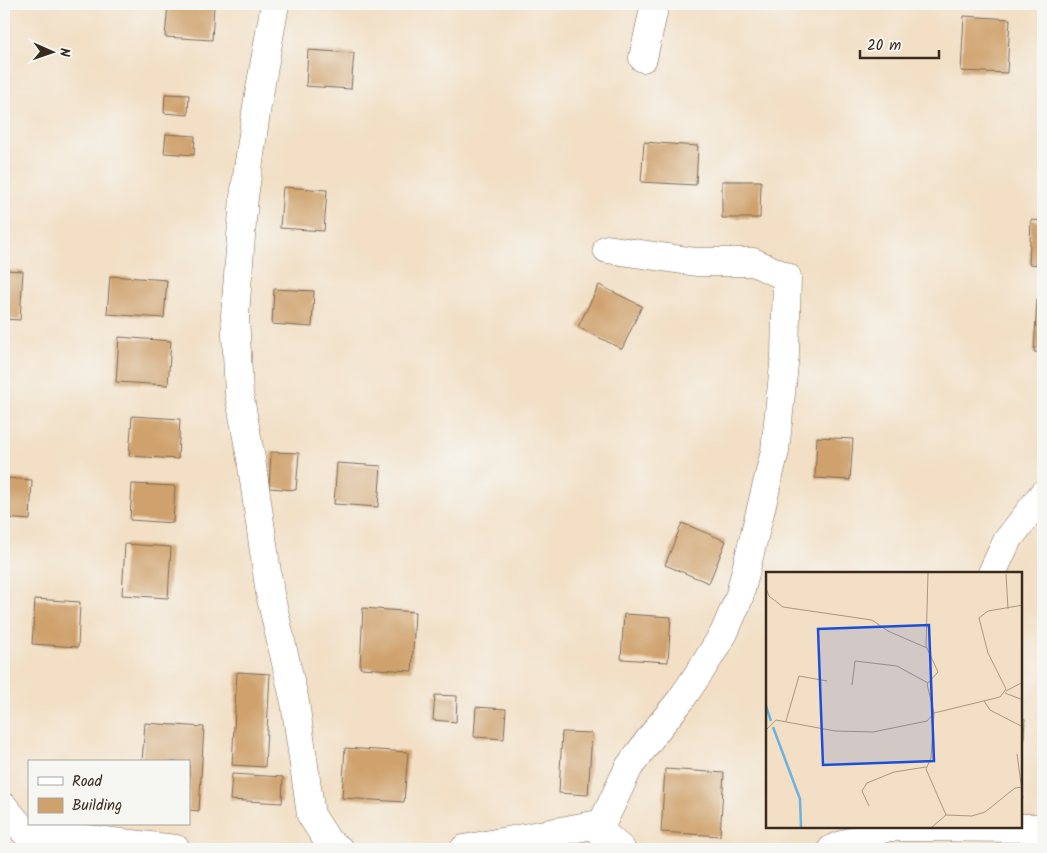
<svg xmlns="http://www.w3.org/2000/svg" width="1047" height="853" font-family="Kalam,sans-serif">
	<style>
		.building { fill: #cfa16c }
		.lines { fill: none; stroke-linecap: round; stroke-linejoin: round }
		.minor-casing { stroke: #7b6958; stroke-width: 29 }
		.minor { stroke: #fff; stroke-width: 28 }
		.inset-river { fill: none; stroke: #6bb1e1; stroke-width: 2.5 }
		.inset-road { fill: none; stroke: #a99782; stroke-width: 1 }
		.view { fill: #1d4ed8; fill-opacity: 0.15; stroke: #1d4ed8; stroke-width: 2.5 }
		.inset-edge { fill: none; stroke: #3b2a1e; stroke-width: 2.5 }
	</style>
	<rect width="100%" height="100%" fill="#f6f6f2"/>
	<filter id="ink" filterUnits="userSpaceOnUse"><feTurbulence type="fractalNoise" baseFrequency=".02" numOctaves="2"/><feDisplacementMap in="SourceGraphic" scale="10" xChannelSelector="R" yChannelSelector="G"/><feConvolveMatrix kernelMatrix="1 2 1 2 8 2 1 2 1" color-interpolation-filters="sRGB"/></filter>
	<filter id="wash" filterUnits="userSpaceOnUse"><feTurbulence type="fractalNoise" baseFrequency=".0096" numOctaves="4" result="noise"/><feDisplacementMap in="SourceGraphic" scale="20" xChannelSelector="R" yChannelSelector="G"/><feGaussianBlur stdDeviation="1.12" result="paint"/><feColorMatrix in="noise" values="0 0 0 0 0 0 0 0 0 0 0 0 0 0 0 0 0 1.4 0 .05"/><feComposite in="paint" operator="in"/></filter>
	<g filter="url(#wash)">
		<rect width="100%" height="100%" fill="#f2dfc5"/>
		<g id="blocks">
			<g class="building">
				<path d="M168 4H214L212 40 165 37Z"/>
				<path d="M964 16 1010 19 1007 73 961 71Z"/>
				<path d="M308 50 354 53 351 89 306 86Z"/>
				<path d="M165 94 189 95 188 115 164 113Z"/>
				<path d="M166 134 195 136 194 155 164 153Z"/>
				<path d="M644 142 698 146 696 185 641 182Z"/>
				<path d="M722 181H761L760 218H722Z"/>
				<path d="M283 187 327 190 324 231 280 228Z"/>
				<path d="M1031 220 1043 221V265L1029 264Z"/>
				<path d="M4 270 23 271 20 320 4 319Z"/>
				<path d="M110 276 167 280 164 318 107 314Z"/>
				<path d="M599 285 642 306 622 349 578 327Z"/>
				<path d="M274 289 314 291 312 327 272 324Z"/>
				<path d="M1037 299H1043V352H1034Z"/>
				<path d="M119 337 171 341 168 385 116 382Z"/>
				<path d="M132 416 180 419 178 459 129 456Z"/>
				<path d="M817 437 853 439 850 480 815 478Z"/>
				<path d="M271 452 299 453 296 490 269 488Z"/>
				<path d="M337 463 381 466 378 507 334 504Z"/>
				<path d="M5 478 32 480 30 520 4 518Z"/>
				<path d="M132 484 175 486 173 523 130 520Z"/>
				<path d="M682 523 726 541 709 583 665 565Z"/>
				<path d="M125 544 171 547 168 598 122 595Z"/>
				<path d="M35 599 80 602 78 647 32 644Z"/>
				<path d="M363 608 415 612 412 671 360 668Z"/>
				<path d="M624 614 671 617 668 662 621 659Z"/>
				<path d="M237 672 270 674 265 767 232 765Z"/>
				<path d="M435 695 457 696 456 722 433 720Z"/>
				<path d="M476 707 506 709 504 739 474 737Z"/>
				<path d="M1021 718 1025 719 1022 766H1021Z"/>
				<path d="M145 723 204 727 199 811 189 810V762H142Z"/>
				<path d="M562 732 592 733 588 795 559 793Z"/>
				<path d="M345 748 408 752 404 802 342 798Z"/>
				<path d="M665 769 724 773 720 836 661 832Z"/>
				<path d="M232 774 283 777 282 803 230 800Z"/>
			</g>
		</g>
	</g>
	<g filter="url(#ink)">
		<use href="#blocks" fill-opacity="0" stroke="#7b6958" stroke-width="1"/>
		<g class="lines">
			<g class="minor-casing">
				<g id="minor">
					<path d="M275 4 257 106 244 197 235 315 239 393 251 459 270 594 295 702 311 815 329 843 339 849"/>
					<path d="M643 58 655 4"/>
					<path d="M992 573 1007 541 1043 494"/>
					<path d="M4 807 25 832 176 849"/>
					<path d="M599 830 629 767 658 728 680 701 703 667 724 633 739 598 775 451 785 355 787 277 753 262H696L607 249"/>
					<path d="M464 849 593 825 621 849"/>
					<path d="M832 849 888 827 1043 828"/>
				</g>
			</g>
			<use href="#minor" class="minor"/>
		</g>
	</g>
	<g transform="translate(766 572)">
		<rect width="256" height="256" fill="#f2dfc5"/>
		<path class="inset-river" d="M0 134 5 149M7 155 34 227 35 255"/>
		<path class="inset-road" d="M162 1 160 74 172 100 161 112 168 141 165 186 160 197 180 243M240 2 242 37M0 16 3 24 17 35 106 48 122 59 161 76M86 113 89 89 131 94 162 111M240 119 257 110M239 121 257 128M218 129 224 138 257 155M20 149 33 104 61 109M0 158 10 148 69 159 107 160 161 149 168 141 234 125 240 117 222 81 213 46 222 39 257 33M251 182 257 226M103 234 96 219 101 211 128 200 160 195M166 255 180 243 206 244 219 240 249 216 257 215"/>
		<path class="view" d="M163 53 168 189 57 193 52 57Z"/>
		<rect width="256" height="256" class="inset-edge"/>
	</g>
	<rect width="1047" height="853" fill="none" stroke="#f6f6f2" stroke-width="20"/>
	<rect x="28" y="760" width="162" height="65" fill="#f6f6f2" stroke="#aba49d"/>
	<rect x="38" y="777" width="25" height="8" fill="#ffffff" stroke="#aba49d"/>
	<text x="72" y="786" font-size="15" fill="#3b2a1e">Road</text>
	<rect x="38" y="798" width="25" height="15" fill="#cfa16c" stroke="#aba49d"/>
	<text x="72" y="810" font-size="15" fill="#3b2a1e">Building</text>
	<g transform="translate(52 52) rotate(92)" stroke="#f6f6f2" stroke-width="4" paint-order="stroke">
	<path d="M0-4L9 19L0 12L-9 19Z" fill="#3b2a1e"/>
	<text y="-8" font-size="14" font-weight="bold" text-anchor="middle" fill="#3b2a1e">N</text>
	</g>
	<path d="M860 50v8h79v-8" fill="none" stroke="#3b2a1e" stroke-width="2.5"/>
	<text x="867" y="50" font-size="15" fill="#3b2a1e" stroke="#f6f6f2" stroke-width="4" paint-order="stroke">20 m</text>
</svg>
